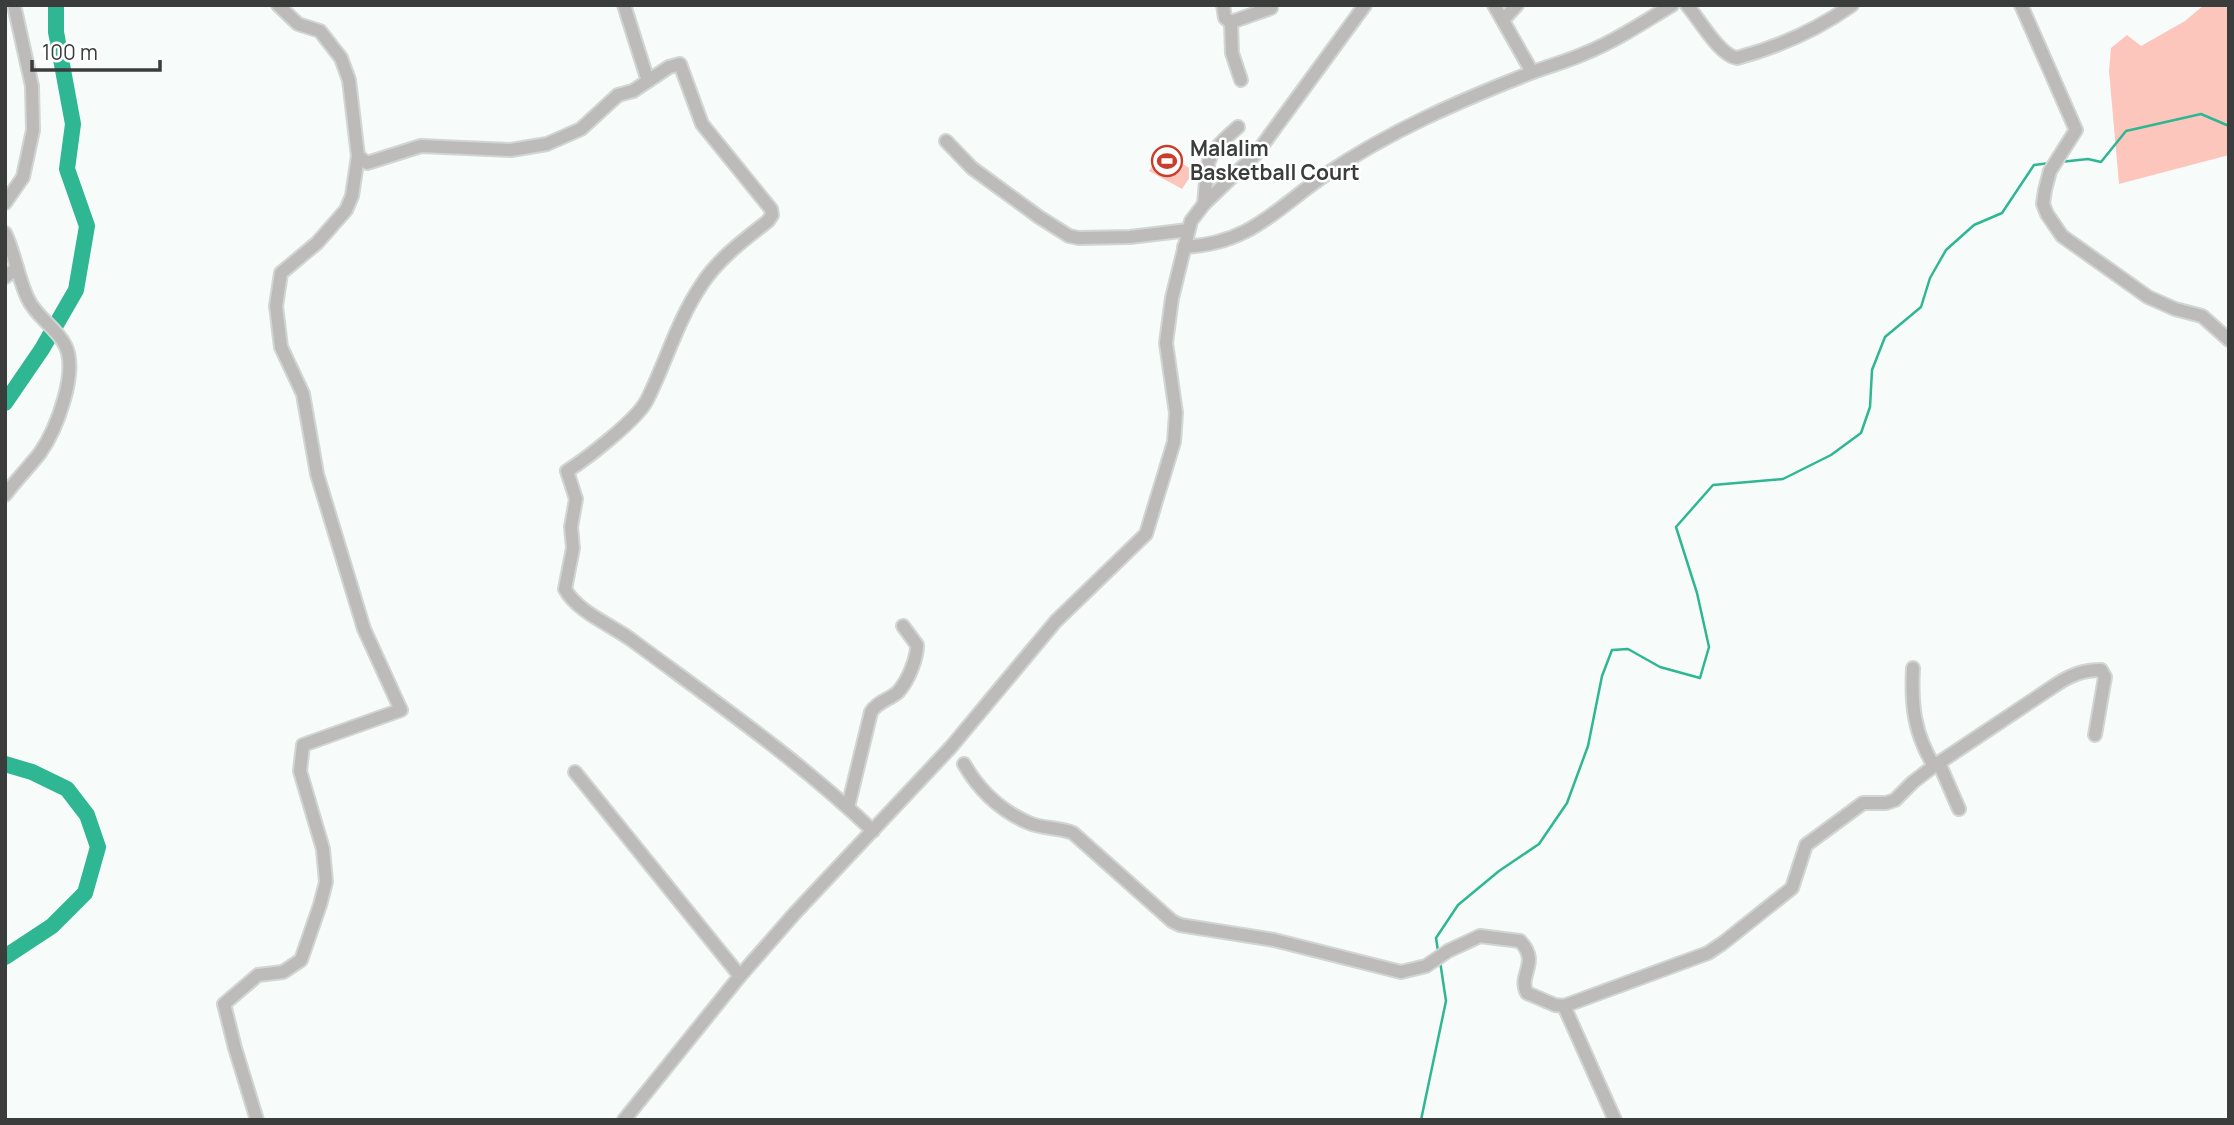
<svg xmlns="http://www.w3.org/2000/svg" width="2234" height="1125" font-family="Manrope,sans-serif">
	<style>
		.green { fill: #fdc6bc }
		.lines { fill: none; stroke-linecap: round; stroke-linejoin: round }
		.stream { stroke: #2fb692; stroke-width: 2.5 }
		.river { stroke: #2fb692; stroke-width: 16 }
		.minor-casing { stroke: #d1d6d4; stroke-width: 16 }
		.minor { stroke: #bdbbba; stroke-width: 12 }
		.labels { text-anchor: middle; stroke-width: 5; stroke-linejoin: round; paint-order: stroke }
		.poi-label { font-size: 21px; font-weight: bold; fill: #3b3d3c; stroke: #fff; text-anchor: start }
	</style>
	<rect width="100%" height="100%" fill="#f7fcfa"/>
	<g class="green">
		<path d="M2204 5H2229V155L2119 184 2109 71 2111 48 2127 35 2141 46 2185 21Z"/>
		<path d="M1162 151 1194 171 1182 189 1149 171Z"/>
	</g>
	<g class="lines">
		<g class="stream">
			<path d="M2060 162 2088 159 2101 162 2126 131 2201 114 2229 126"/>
			<path d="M1438 951 1436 938 1458 905 1499 871 1539 844 1567 803 1588 746 1602 676 1612 650 1628 649 1660 667 1700 678 1709 647 1697 593 1676 527 1713 485 1783 479 1831 455 1861 433 1870 407 1872 370 1885 337 1921 307 1930 278 1946 250 1974 225 2002 213 2034 165 2050 163"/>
			<path d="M1421 1120 1446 1001 1440 961"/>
		</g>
		<g class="river">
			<path d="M5 403 42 349 76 290 87 226 67 169 73 124 56 32V5"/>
			<path d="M5 764 32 772 67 789 87 815 98 847 85 893 52 926 5 957"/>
		</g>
		<g class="minor-casing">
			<g id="minor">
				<path d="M624 5 648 81"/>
				<path d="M1223 5 1225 18 1231 22 1271 8"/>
				<path d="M1494 5 1532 72"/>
				<path d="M1687 5C1699 19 1720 56 1737 58 1778 47 1817 30 1852 5"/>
				<path d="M2021 5 2076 130 2050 171 2045 190 2043 204 2047 214 2062 236 2148 297 2175 309 2202 316 2229 340"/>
				<path d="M1503 20 1517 5"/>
				<path d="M1231 22 1232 53 1241 80"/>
				<path d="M946 141 972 168 1039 217 1069 236 1079 238 1130 237 1188 230"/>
				<path d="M358 156 367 163 421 146 511 150 547 144 581 129 618 95 633 91 669 67 680 64 702 124 771 209 772 215 768 221C745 239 718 259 702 284 678 319 666 362 647 400 637 420 586 459 567 471L576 499 571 527 573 548 565 589C577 612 612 625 633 641 714 701 800 761 873 831"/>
				<path d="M5 203 23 177 33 130 32 86 14 5"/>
				<path d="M1204 204C1209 159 1201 159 1238 127"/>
				<path d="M5 233C15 254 18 278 28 299 37 318 56 327 65 345 79 372 56 430 40 453 29 467 16 480 5 495"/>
				<path d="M1184 247C1252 244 1277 207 1328 173 1390 131 1459 101 1528 74 1548 66 1569 61 1588 52 1618 40 1645 21 1672 5"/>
				<path d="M5 277 17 268"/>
				<path d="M1913 668C1911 705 1914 733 1934 766"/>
				<path d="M1939 763 1959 809"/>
				<path d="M964 764C979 790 1001 811 1029 823 1043 829 1059 827 1073 833L1172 921 1180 925 1274 940 1401 972 1426 966 1448 951 1480 936 1520 941C1541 963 1517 975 1527 993L1555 1005 1564 1006 1708 953 1723 943 1792 888 1806 845 1859 806 1863 803H1886L1895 800 1913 782 1934 766 2057 684C2071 675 2083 670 2101 670L2105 677 2095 735"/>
				<path d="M575 772 740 976"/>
				<path d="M848 807 871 712C878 701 889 700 898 692 908 681 917 659 917 645L903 626"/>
				<path d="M1564 1006 1615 1120"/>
				<path d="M257 1120 235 1048 224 1004 258 975 283 972 301 960 320 905 326 882 323 849 300 771 303 745 401 710 364 629 317 474 303 394 281 347 276 306 281 273 317 243 346 210 352 196 358 156 349 80 341 58 320 31 298 24 278 5"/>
				<path d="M624 1120 740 976 795 913 951 747 1056 621 1146 534 1174 442 1176 413 1166 343 1172 298 1191 221 1204 204 1256 154 1365 5"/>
			</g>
		</g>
		<use href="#minor" class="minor"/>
	</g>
	<defs>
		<g id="stadium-ring" transform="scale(1.575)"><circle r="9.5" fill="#fff" stroke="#c93d2c" stroke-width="1.5"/><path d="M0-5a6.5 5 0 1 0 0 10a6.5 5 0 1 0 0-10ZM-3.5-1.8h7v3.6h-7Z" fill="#c93d2c"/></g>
	</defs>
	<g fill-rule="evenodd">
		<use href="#stadium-ring" x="1167" y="161"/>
	</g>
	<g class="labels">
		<g class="poi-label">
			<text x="1190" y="156">Malalim<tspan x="1190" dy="24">Basketball Court</tspan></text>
		</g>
	</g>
	<rect width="2234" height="1125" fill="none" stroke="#3b3d3c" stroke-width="14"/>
	<path d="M32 60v10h128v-10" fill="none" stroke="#3b3d3c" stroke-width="3.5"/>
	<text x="42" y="60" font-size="21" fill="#3b3d3c" stroke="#ffffff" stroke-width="5" paint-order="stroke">100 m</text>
</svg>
